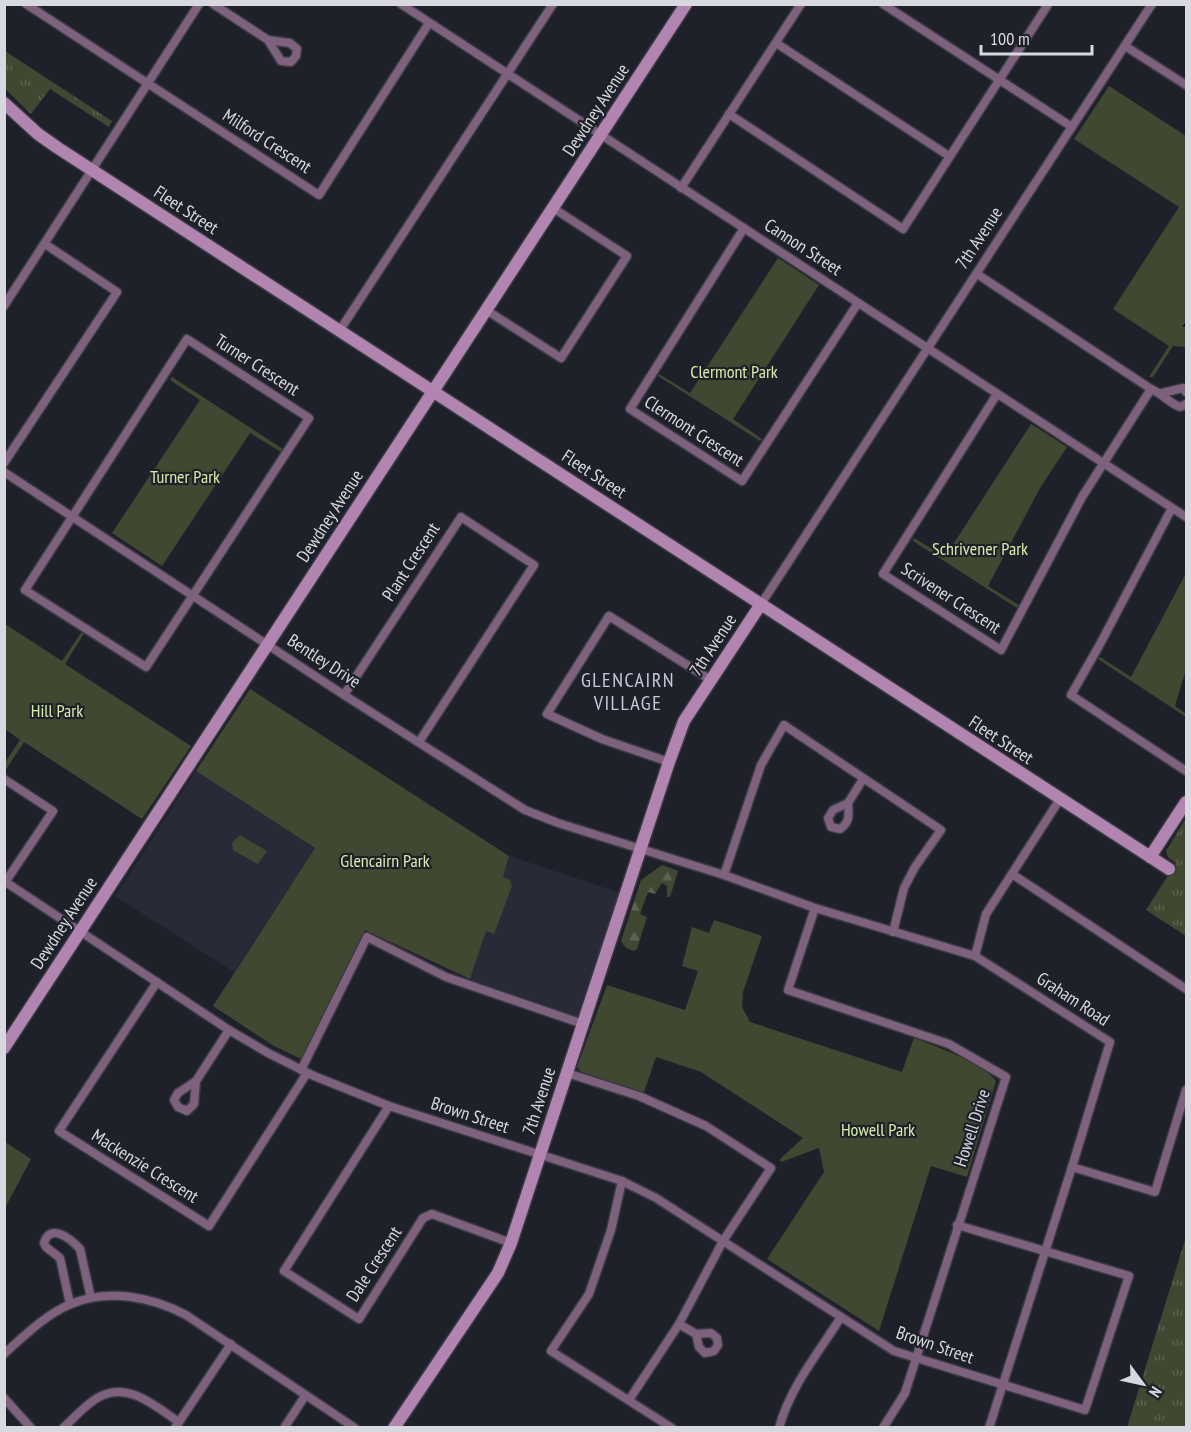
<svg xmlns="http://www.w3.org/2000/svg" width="1191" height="1432" font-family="'PT Sans Narrow',sans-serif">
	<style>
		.built { fill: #282a38 }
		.grass { fill: url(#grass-tufts) }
		.forest { fill: url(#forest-firs) }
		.park { fill: #414831 }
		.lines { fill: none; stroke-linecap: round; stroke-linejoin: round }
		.stream { stroke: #040e2a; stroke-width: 2 }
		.street-casing { stroke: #393b43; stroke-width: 11 }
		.secondary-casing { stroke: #393b43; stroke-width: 15 }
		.street { stroke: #7d617d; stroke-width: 8 }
		.secondary { stroke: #b285b1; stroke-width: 12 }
		.labels { text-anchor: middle; stroke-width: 4.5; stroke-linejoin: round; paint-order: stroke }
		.street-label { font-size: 18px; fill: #d8d9e0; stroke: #1f212a }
		.park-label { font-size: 18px; fill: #d8edaa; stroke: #1f212a }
		.neighbourhood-label { font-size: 20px; letter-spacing: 1.5px; fill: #c6c8d5; stroke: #1f212a }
	</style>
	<defs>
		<pattern id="grass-tufts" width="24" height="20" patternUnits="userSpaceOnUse" patternTransform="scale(1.5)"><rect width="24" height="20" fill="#414831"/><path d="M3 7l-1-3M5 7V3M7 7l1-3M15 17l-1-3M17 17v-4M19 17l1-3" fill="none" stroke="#5c624f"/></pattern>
		<pattern id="forest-firs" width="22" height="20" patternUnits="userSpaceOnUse" patternTransform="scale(1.5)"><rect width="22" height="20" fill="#414831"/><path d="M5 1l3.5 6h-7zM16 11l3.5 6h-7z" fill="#5c624f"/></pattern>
	</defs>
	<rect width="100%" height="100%" fill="#1f212a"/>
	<g class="built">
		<path d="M196 771 315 848 234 972 115 896Z"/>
		<path d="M509 856 620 893 579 1017 470 979Z"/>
	</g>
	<g class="grass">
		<path d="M5 51 112 121 109 127 50 89 31 114 5 89Z"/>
		<path d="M1186 818V936L1146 910 1176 863 1168 857 1166 851Z"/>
		<path d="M1186 1237V1427H1127Z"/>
	</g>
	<path class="forest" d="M662 865 678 871 670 897H667V886L662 883 655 894 648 892 640 914 647 917 637 949 634 951 626 948 621 941 641 880Z"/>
	<g class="park">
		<path d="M1109 86 1186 136V347L1173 346 1153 377H1149L1169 346 1113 309 1179 207 1074 139Z"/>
		<path d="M778 258 819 285 733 419 762 439 760 441 658 376 659 374 690 393Z"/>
		<path d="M172 377 283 449 281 452 250 433 162 566 112 533 200 400 170 380Z"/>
		<path d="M1031 424 1067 447 1040 488 988 586 1019 605 1017 608 913 541 914 538 945 557Z"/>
		<path d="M1186 573V669L1175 706 1186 714V717L1098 659 1100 657 1131 677Z"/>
		<path d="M5 624 62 661 83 630 85 632 65 664 191 746 142 819 24 742 5 771 4 764 20 740 5 729Z"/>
		<path d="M250 689 509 856 503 877 510 880 512 886 494 934 486 931 470 979 365 930 301 1059 274 1046 213 1006 315 848 196 771Z"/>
		<path d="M240 835 267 851 258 864 233 850 232 843Z"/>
		<path d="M714 920 762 936 743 992 742 1007 750 1022 902 1072 914 1038C935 1046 983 1063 996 1081L967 1177 931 1166 879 1331 767 1259 824 1172 819 1148 781 1162 780 1159 803 1138 701 1072 656 1057 644 1092 583 1074 577 1067 607 985 685 1010 698 971 682 966 692 927 709 933Z"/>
		<path d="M5 1142 31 1159 5 1208Z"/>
	</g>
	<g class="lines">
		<path class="stream" d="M1184 326 1186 323"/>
		<g class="street-casing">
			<g id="street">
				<path d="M26 4 319 195 429 23"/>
				<path d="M213 4 268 40 290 43 297 49 296 56 291 62 281 61 268 40"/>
				<path d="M401 4 1186 517"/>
				<path d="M883 4 1072 127"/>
				<path d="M776 43 949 156"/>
				<path d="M1125 46 1186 85"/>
				<path d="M729 114 903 229 1047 6 1045 4"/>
				<path d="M681 188 801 4"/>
				<path d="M744 228 630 409 742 481 858 303"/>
				<path d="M977 274 1151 389C1163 394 1169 403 1180 407L1186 404"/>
				<path d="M4 306 199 4"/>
				<path d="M486 310 561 358 627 256 553 208"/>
				<path d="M340 330 553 4"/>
				<path d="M187 339 309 418 146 667 25 590Z"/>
				<path d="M1162 393 1183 388 1186 392"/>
				<path d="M997 394 883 574 1001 650 1082 497 1151 389"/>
				<path d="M4 463 117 292 45 244"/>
				<path d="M4 472 344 695 525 810 558 823 724 875 815 908 975 956 1110 1042 1072 1167 989 1428"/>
				<path d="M1172 508 1099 646 1071 695 1186 771"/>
				<path d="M761 604 1152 4"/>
				<path d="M344 695 461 517 534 565 419 742"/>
				<path d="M669 762 602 739 547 714 609 616 711 680"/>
				<path d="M4 779 53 811 4 884"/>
				<path d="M848 803C849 815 850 822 840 829L831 827 828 818 833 810 848 803 863 779"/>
				<path d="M1012 874 1186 989"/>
				<path d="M724 875 761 765 784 725 941 830 915 867 904 888 893 932"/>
				<path d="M4 881 229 1030 268 1053 314 1076 389 1106 622 1181 656 1198 894 1351 1085 1410 1129 1276 957 1225"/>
				<path d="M815 908 788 990 949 1044 1006 1077 905 1393 883 1428"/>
				<path d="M975 956 986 914 1060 799"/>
				<path d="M157 982 59 1131 209 1226 307 1073"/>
				<path d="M301 1070 367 937 446 977 583 1024"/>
				<path d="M567 1073 639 1096 706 1126 771 1168 723 1241 679 1324 629 1400"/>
				<path d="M196 1081 194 1104 187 1111 178 1107 174 1100 178 1093 196 1081 229 1030"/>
				<path d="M389 1106 284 1271 359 1319 423 1218 432 1214 511 1243"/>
				<path d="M1072 1167 1155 1192 1186 1090"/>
				<path d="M622 1181 611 1230 589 1294 551 1351 672 1428"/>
				<path d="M70 1304 60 1258 46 1247 44 1243C50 1222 71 1239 80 1249L91 1298"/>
				<path d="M679 1324 696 1334 711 1333 717 1338 718 1345 714 1351 705 1353 699 1347 696 1334"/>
				<path d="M4 1354C24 1336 46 1314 71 1304 108 1288 152 1297 186 1315L355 1428"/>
				<path d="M4 1398 31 1428"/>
				<path d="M63 1428C74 1418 86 1404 99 1397 128 1381 155 1406 179 1422"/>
				<path d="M175 1428 231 1344"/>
				<path d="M284 1428 305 1396"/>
				<path d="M779 1428C790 1387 819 1352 841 1317"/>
			</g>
		</g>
		<g class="secondary-casing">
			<g id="secondary">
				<path d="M4 103 38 134 58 148 1169 869"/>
				<path d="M1150 857 1186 802"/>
				<path d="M4 1048 686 4"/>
				<path d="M394 1428 498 1273 511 1243 669 762 684 721 761 604"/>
			</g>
		</g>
		<use href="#street" class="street"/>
		<use href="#secondary" class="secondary"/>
	</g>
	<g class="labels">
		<g class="street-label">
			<text transform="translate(596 110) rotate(-57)" y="6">Dewdney Avenue</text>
			<text transform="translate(267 141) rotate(33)" y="6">Milford Crescent</text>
			<text transform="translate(186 210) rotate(33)" y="6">Fleet Street</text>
			<text transform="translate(979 238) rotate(-57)" y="6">7th Avenue</text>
			<text transform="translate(803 247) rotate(33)" y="6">Cannon Street</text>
			<text transform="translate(257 365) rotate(33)" y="6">Turner Crescent</text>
			<text transform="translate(694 431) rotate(33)" y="6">Clermont Crescent</text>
			<text transform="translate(594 474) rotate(33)" y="6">Fleet Street</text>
			<text transform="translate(330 516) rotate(-57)" y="6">Dewdney Avenue</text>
			<text transform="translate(411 562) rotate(-57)" y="6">Plant Crescent</text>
			<text transform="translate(951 598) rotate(33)" y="6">Scrivener Crescent</text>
			<text transform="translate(713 645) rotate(-57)" y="6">7th Avenue</text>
			<text transform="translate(324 661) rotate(33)" y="6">Bentley Drive</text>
			<text transform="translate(1001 740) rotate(33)" y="6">Fleet Street</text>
			<text transform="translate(64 923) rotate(-57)" y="6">Dewdney Avenue</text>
			<text transform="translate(1073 999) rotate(33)" y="6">Graham Road</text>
			<text transform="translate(539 1101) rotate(-72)" y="6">7th Avenue</text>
			<text transform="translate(470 1115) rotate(18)" y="6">Brown Street</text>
			<text transform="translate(972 1128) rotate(-72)" y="6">Howell Drive</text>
			<text transform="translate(145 1166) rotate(32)" y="6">Mackenzie Crescent</text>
			<text transform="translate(374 1264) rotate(-57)" y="6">Dale Crescent</text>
			<text transform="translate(935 1345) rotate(19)" y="6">Brown Street</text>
		</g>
		<g class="park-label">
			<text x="734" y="378">Clermont Park</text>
			<text x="185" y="483">Turner Park</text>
			<text x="980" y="555">Schrivener Park</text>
			<text x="57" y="717">Hill Park</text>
			<text x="385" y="867">Glencairn Park</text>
			<text x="878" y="1136">Howell Park</text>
		</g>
		<g class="neighbourhood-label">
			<text x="628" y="687">GLENCAIRN<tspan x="628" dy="23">VILLAGE</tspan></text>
		</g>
	</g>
	<rect width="1191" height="1432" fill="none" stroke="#d8d9e0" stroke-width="12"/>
	<g transform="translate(1143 1384) rotate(123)" stroke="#1f212a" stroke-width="4.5" paint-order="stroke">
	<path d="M0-4.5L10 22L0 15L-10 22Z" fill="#d8d9e0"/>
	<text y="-9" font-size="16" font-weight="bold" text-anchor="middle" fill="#d8d9e0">N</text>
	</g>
	<path d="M981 45v9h111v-9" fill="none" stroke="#d8d9e0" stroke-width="3"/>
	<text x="990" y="45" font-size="18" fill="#d8d9e0" stroke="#1f212a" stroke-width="4.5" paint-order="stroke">100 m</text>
</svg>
